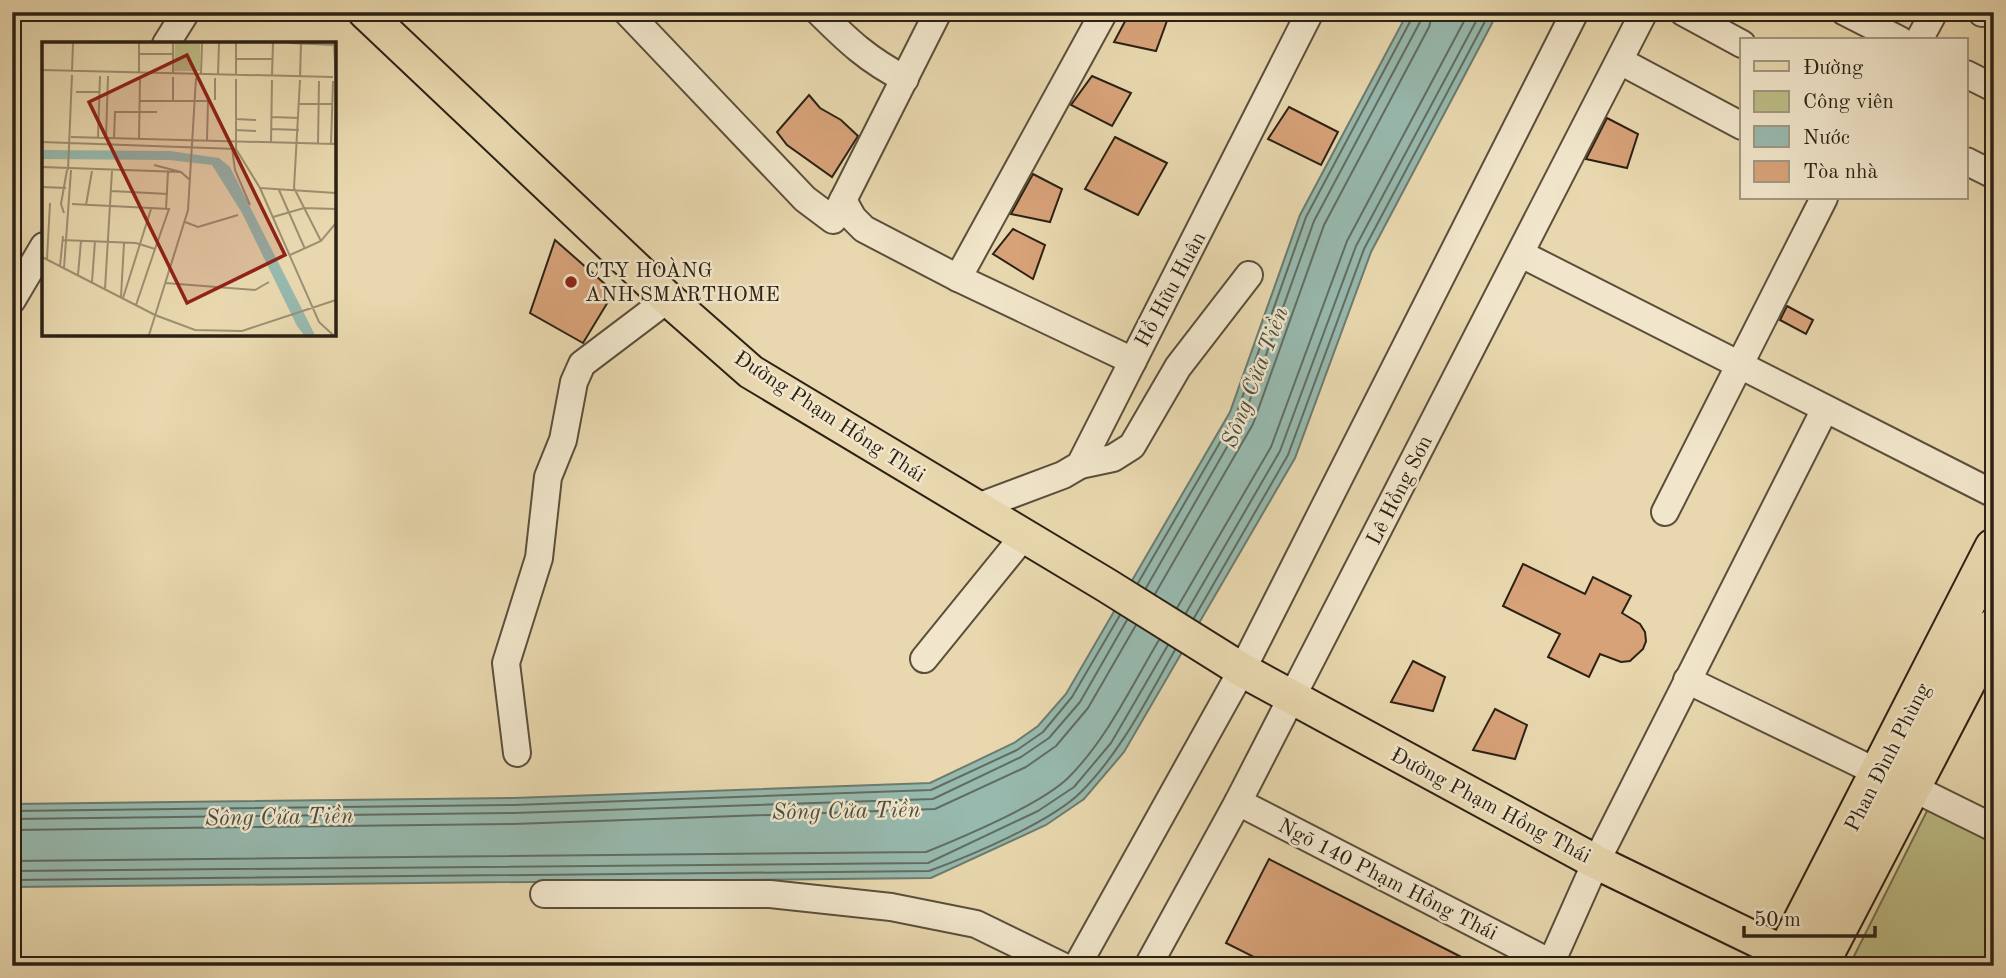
<svg xmlns="http://www.w3.org/2000/svg" width="2006" height="978" font-family="'Old Standard TT',serif">
	<style>
		.green { fill: #bcbd86; stroke: #746f4d; stroke-width: 2 }
		.water { fill: #97b9ae; stroke: #6c7c70; stroke-width: 2 }
		.lines { fill: none; stroke-linecap: round; stroke-linejoin: round }
		.shore { stroke: #616d61; stroke-width: 2 }
		.building { fill: #d8a279; stroke: #2b2114; stroke-width: 2 }
		.minor-casing { stroke: #5a4f3b; stroke-width: 30 }
		.major-casing { stroke: #2b2114; stroke-width: 37 }
		.highway-casing { stroke: #2b2114; stroke-width: 42 }
		.minor { stroke: #f1e6cb; stroke-width: 26 }
		.major { stroke: #e9d8af; stroke-width: 33 }
		.highway { stroke: #e9d8af; stroke-width: 38 }
		.poi-dot { fill: #8f2418; stroke: #f1e6cb; stroke-width: 2.5 }
		.labels { text-anchor: middle; stroke-width: 5; stroke-linejoin: round; paint-order: stroke }
		.poi-label { font-size: 21px; fill: #2b2114; stroke: #f1e6cb; text-anchor: start }
		.street-label { font-size: 21px; fill: #2b2114; stroke: #f1e6cb }
		.water-label { font-size: 23px; font-style: italic; fill: #4b4f42; stroke: #f1e6cb }
		.inset-road { fill: none; stroke: #9d8f71; stroke-width: 2 }
		.view { fill: #8f2418; fill-opacity: 0.15; stroke: #8f2418; stroke-width: 3.5 }
		.inset-edge { fill: none; stroke: #2b2114; stroke-width: 3.5 }
	</style>
	<rect width="100%" height="100%" fill="#e9d8af"/>
	<filter id="stains"><feTurbulence type="fractalNoise" baseFrequency=".00286" numOctaves="4"/><feColorMatrix values="0 0 0 0 .2 0 0 0 0 .09 0 0 0 0 .02 0 0 0 .5 -.17"/></filter>
	<radialGradient id="worn" r=".72"><stop offset=".6" stop-color="#630" stop-opacity="0"/><stop offset="1" stop-color="#630" stop-opacity=".3"/></radialGradient>
	<path class="green" d="M1928 809 1994 842V966H1849Z"/>
	<path class="water" d="M1408 12H1498L1371 252 1295 458 1124 752 1084 799 1046 825 931 878 12 887V804L514 798 930 783 1014 743 1038 726 1066 694 1230 412 1300 215Z"/>
	<g class="lines">
		<g class="shore">
			<path d="M1138 583 1236 415 1306 217 1412 18 1413 12"/>
			<path d="M1146 588 1243 419 1314 221 1420 22 1422 12"/>
			<path d="M1155 594 1253 424 1324 225 1429 27 1433 12"/>
			<path d="M1177 608 1271 447 1347 241 1469 12"/>
			<path d="M1186 613 1280 451 1356 246 1481 12"/>
			<path d="M1194 618 1288 455 1364 249 1490 12"/>
			<path d="M12 811 514 805 931 790 1017 750 1043 732 1072 697 1120 615"/>
			<path d="M12 819 514 813 933 799 1021 757 1049 738 1080 702 1127 620"/>
			<path d="M12 830 514 824 935 809 1026 767 1056 746 1088 708 1136 625"/>
			<path d="M12 861 926 852C963 837 1040 805 1068 778 1107 739 1131 687 1159 640"/>
			<path d="M12 871 928 863 1038 811 1074 787 1111 743 1168 645"/>
			<path d="M12 880 929 871C970 856 1051 822 1081 792 1121 752 1147 699 1175 650"/>
		</g>
	</g>
	<g class="building">
		<path d="M1130 12H1158L1168 18 1156 51 1114 42Z"/>
		<path d="M1092 76 1131 93 1112 126 1071 105Z"/>
		<path d="M809 95 820 108 841 120 858 136 832 177 787 145 777 132Z"/>
		<path d="M1289 107 1338 132 1321 165 1268 139Z"/>
		<path d="M1607 118 1638 134 1627 168 1586 159Z"/>
		<path d="M1115 137 1167 163 1138 215 1085 189Z"/>
		<path d="M1033 174 1062 189 1050 222 1011 214Z"/>
		<path d="M1013 229 1045 245 1033 279 993 254Z"/>
		<path d="M555 240 614 292 583 343 530 313Z"/>
		<path d="M1787 306 1813 320 1806 334 1780 320Z"/>
		<path d="M1523 564 1585 594 1593 577 1631 596 1622 613 1640 624 1645 632 1646 641 1643 649 1630 661 1621 662 1600 654 1589 677 1548 657 1560 634 1503 606Z"/>
		<path d="M1413 661 1445 677 1433 711 1391 702Z"/>
		<path d="M1495 709 1527 725 1515 759 1473 750Z"/>
		<path d="M1269 859 1479 966H1272L1226 943Z"/>
	</g>
	<g class="lines">
		<g class="minor-casing">
			<g id="minor">
				<path d="M627 12 805 199 833 220 938 12"/>
				<path d="M819 12C848 41 868 60 905 79"/>
				<path d="M1683 12 1742 44"/>
				<path d="M1845 12 1900 40"/>
				<path d="M1982 13V12"/>
				<path d="M1919 40 1934 12"/>
				<path d="M166 44 186 12"/>
				<path d="M1620 61 1742 126"/>
				<path d="M1966 74 1994 88"/>
				<path d="M1966 161 1994 175"/>
				<path d="M843 200 853 218 864 229 958 278 1133 361"/>
				<path d="M1521 254 1994 494"/>
				<path d="M958 278 1104 12"/>
				<path d="M12 300 44 246"/>
				<path d="M1080 465 1113 458 1132 446 1178 367 1249 275"/>
				<path d="M975 508 1063 475 1080 465 1310 12"/>
				<path d="M1665 512 1824 198"/>
				<path d="M924 659 1023 537"/>
				<path d="M1687 680 1879 773"/>
				<path d="M517 753 506 663 539 558 548 477 563 440 574 382 582 364 668 299"/>
				<path d="M1911 787 1994 828"/>
				<path d="M1238 802 1551 963 1596 862 1825 409"/>
				<path d="M544 894H770L891 907 976 924 1062 966"/>
				<path d="M1077 966 1242 670 1575 12"/>
				<path d="M1148 966 1238 802 1644 12"/>
			</g>
		</g>
		<g class="major-casing">
			<path id="major" d="M365 12 668 299 751 372 1106 585 1242 670 1596 862 1786 954"/>
		</g>
		<g class="highway-casing">
			<g id="highway">
				<path d="M1780 966 1994 548"/>
				<path d="M1818 966 1994 628"/>
			</g>
		</g>
		<use href="#minor" class="minor"/>
		<use href="#major" class="major"/>
		<use href="#highway" class="highway"/>
	</g>
	<circle class="poi-dot" cx="571" cy="282" r="7"/>
	<g class="labels">
		<g class="poi-label">
			<text x="585" y="277">CTY HOÀNG<tspan x="585" dy="24">ANH SMARTHOME</tspan></text>
		</g>
		<g class="street-label">
			<text transform="translate(1170 289) rotate(-62)" y="7">Hồ Hữu Huân</text>
			<text transform="translate(830 416) rotate(33)" y="7">Đường Phạm Hồng Thái</text>
			<text transform="translate(1399 490) rotate(-63)" y="7">Lê Hồng Sơn</text>
			<text transform="translate(1887 757) rotate(-63)" y="7">Phan Đình Phùng</text>
			<text transform="translate(1491 805) rotate(28)" y="7">Đường Phạm Hồng Thái</text>
			<text transform="translate(1388 879) rotate(27)" y="7">Ngõ 140 Phạm Hồng Thái</text>
		</g>
		<g class="water-label">
			<text transform="translate(1254 377) rotate(-69)" y="8">Sông Cửa Tiền</text>
			<text transform="translate(846 810) rotate(-1)" y="8">Sông Cửa Tiền</text>
			<text transform="translate(279 816) rotate(-1)" y="8">Sông Cửa Tiền</text>
		</g>
	</g>
	<g transform="translate(42 42)">
		<rect width="294" height="294" fill="#e9d8af"/>
		<path d="M133 1 158 2V29H132Z" fill="#bcbd86"/>
		<path d="M0 108 128 109 177 116 188 125 273 293H262L255 284 200 171 170 123 127 118 0 117Z" fill="#97b9ae"/>
		<path class="inset-road" d="M97 1V31M247 1 294 3M292 1 294 39M97 12H131M194 17H230M0 28 291 35M30 29 31 1M131 32V1M159 32 160 1M176 33 177 1M194 33V1M230 33 231 1M258 35 259 1M194 37V107L218 146 277 280 291 293M258 38 252 146 279 199M34 50H57M173 58V36M97 59H166L165 98M131 59V35M257 62H290M230 75 257 76M193 77 214 78M230 87 257 88M193 88 214 89M29 95 294 102M56 96 58 34M64 96 66 34M72 96 73 70H115M97 97 98 35M0 100 194 107M229 101 230 38M276 102 277 39M289 102 291 39M293 102 294 67M190 106 193 128 208 163M112 123 139 130M0 125 139 130 148 138M26 128 30 33M0 145 24 146M218 146 294 151M237 148 263 207M69 149 126 152M44 163 50 129M124 167 126 130M22 171 19 162 25 128M231 175 262 166 294 167M143 180 156 185 196 173M20 198 94 201 113 207 127 167 30 162M248 213 279 199 294 181M0 215 113 273 153 288 200 289 294 258M5 217 8 161M18 224 21 194M22 226 29 128M36 233 39 199M50 240 53 199M123 241 213 248 227 240M63 247 70 129M79 255 82 201M81 256 109 167M94 263 113 207M107 293 146 168 154 36"/>
		<path class="view" d="M145 13 243 213 145 261 47 60Z"/>
		<rect width="294" height="294" class="inset-edge"/>
	</g>
	<rect width="2006" height="978" fill="none" stroke="#e9d8af" stroke-width="42"/>
	<rect x="14" y="14" width="1978" height="950" fill="none" stroke="#2b2114" stroke-width="3.5"/>
	<rect x="21" y="21" width="1964" height="936" fill="none" stroke="#2b2114" stroke-width="2"/>
	<rect x="1740" y="38" width="228" height="161" fill="#f1e6cb" stroke="#a29782" stroke-width="2"/>
	<rect x="1754" y="61" width="35" height="10" fill="#e9d8af" stroke="#a29782" stroke-width="2"/>
	<text x="1803" y="74" font-size="21" fill="#2b2114">Đường</text>
	<rect x="1754" y="91" width="35" height="21" fill="#bcbd86" stroke="#a29782" stroke-width="2"/>
	<text x="1803" y="108" font-size="21" fill="#2b2114">Công viên</text>
	<rect x="1754" y="126" width="35" height="21" fill="#97b9ae" stroke="#a29782" stroke-width="2"/>
	<text x="1803" y="144" font-size="21" fill="#2b2114">Nước</text>
	<rect x="1754" y="161" width="35" height="21" fill="#d8a279" stroke="#a29782" stroke-width="2"/>
	<text x="1803" y="178" font-size="21" fill="#2b2114">Tòa nhà</text>
	<path d="M1744 926v10h131v-10" fill="none" stroke="#2b2114" stroke-width="3.5"/>
	<text x="1754" y="926" font-size="21" fill="#2b2114" stroke="#f1e6cb" stroke-width="5" paint-order="stroke">50 m</text>
	<rect width="100%" height="100%" filter="url(#stains)"/>
	<rect width="100%" height="100%" fill="url(#worn)"/>
</svg>
